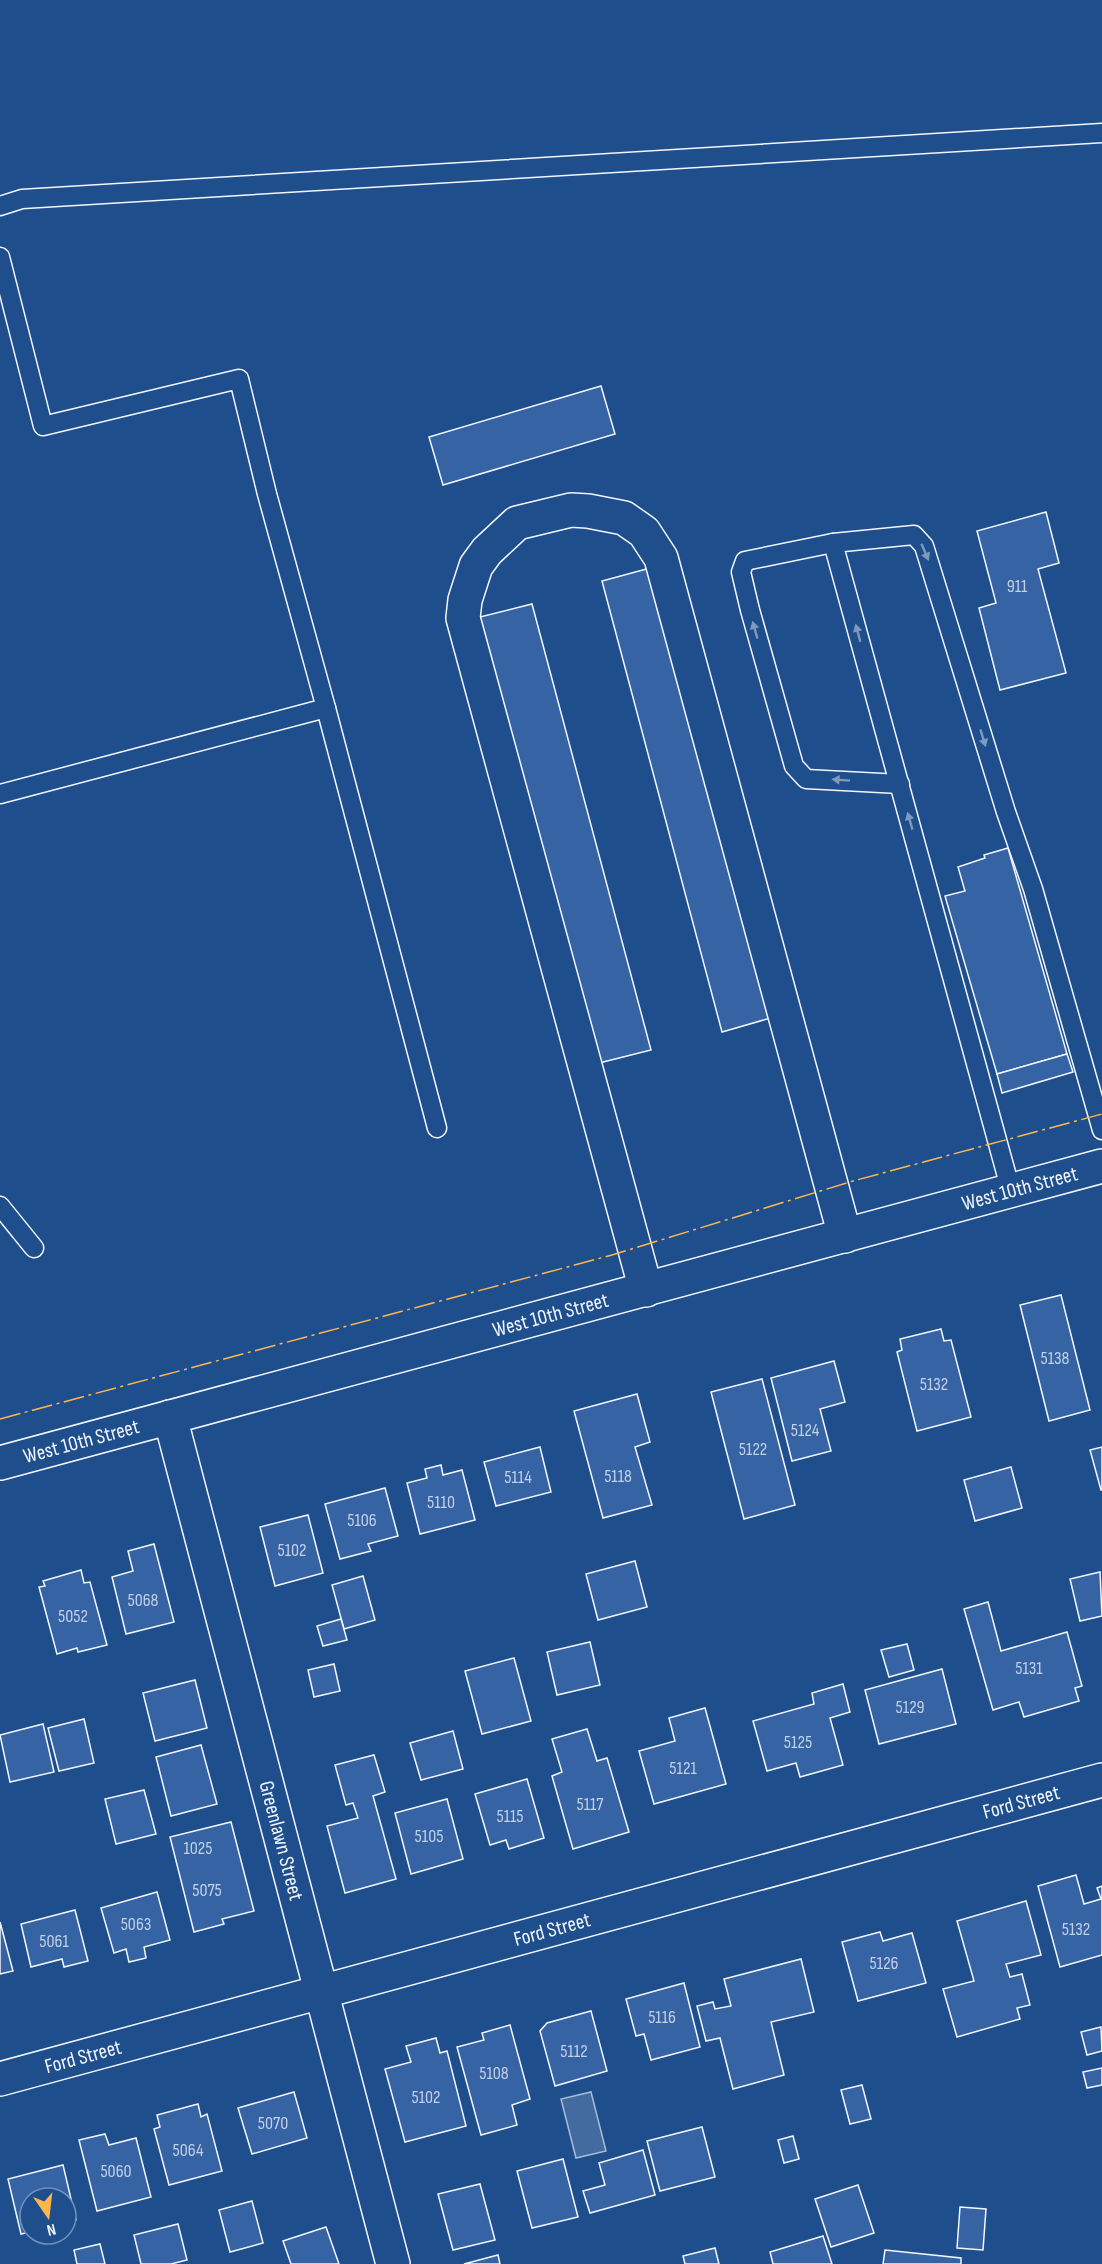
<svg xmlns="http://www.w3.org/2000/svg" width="1102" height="2264" font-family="'Sofia Sans Condensed',sans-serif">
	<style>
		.water { fill: #446ba0; stroke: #a8bbd7; stroke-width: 1.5 }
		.building { fill: #3563a3; stroke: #f2f6ff; stroke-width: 1.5 }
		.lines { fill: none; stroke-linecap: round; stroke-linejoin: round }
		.lane-casing { stroke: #f2f6ff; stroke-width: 21 }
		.street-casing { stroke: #f2f6ff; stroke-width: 36 }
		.primary-casing { stroke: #f2f6ff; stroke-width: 36 }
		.lane { stroke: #1f4e8c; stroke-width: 18 }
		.street { stroke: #1f4e8c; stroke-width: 33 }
		.primary { stroke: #1f4e8c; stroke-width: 33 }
		.power { stroke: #ffb74d; stroke-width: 1.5; stroke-dasharray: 21 4.5 3 4.5; stroke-linecap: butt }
		.oneway { fill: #7e9ac0 }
		.labels { text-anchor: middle; stroke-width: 4.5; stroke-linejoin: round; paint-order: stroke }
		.number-label { font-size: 18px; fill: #c3d1e8 }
		.street-label { font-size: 21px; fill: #f2f6ff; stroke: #1f4e8c }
	</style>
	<rect width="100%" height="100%" fill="#1f4e8c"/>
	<path class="water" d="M591 2092 606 2151 576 2158 561 2099Z"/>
	<g class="building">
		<path d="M601 386 615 434 443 485 429 437Z"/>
		<path d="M1046 512 1059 563 1038 569 1066 673 1000 690 979 608 996 603 977 531Z"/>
		<path d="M654 567 774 1017 722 1032 602 581Z"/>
		<path d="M532 604 651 1050 599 1063 480 617Z"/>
		<path d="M1008 848 1067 1054 997 1074 945 896 965 891 958 867 985 858 984 855Z"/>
		<path d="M1067 1054 1073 1072 1002 1093 997 1074Z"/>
		<path d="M1061 1295 1090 1410 1049 1421 1020 1305Z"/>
		<path d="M941 1329 944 1341 951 1340 971 1417 917 1431 897 1352 902 1350 900 1339Z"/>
		<path d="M834 1361 845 1402 820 1409 831 1451 792 1461 771 1378Z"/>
		<path d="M762 1379 795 1505 744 1519 711 1392Z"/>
		<path d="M637 1394 650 1442 635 1447 652 1505 603 1518 574 1411Z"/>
		<path d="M540 1447 551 1492 496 1506 484 1462Z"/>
		<path d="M1102 1447V1490H1101L1090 1450Z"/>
		<path d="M441 1465 443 1475 462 1470 475 1520 420 1534 407 1483 427 1478 425 1469Z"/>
		<path d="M1011 1467 1022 1508 975 1521 964 1480Z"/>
		<path d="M385 1488 398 1536 368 1544 371 1551 340 1559 325 1504Z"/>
		<path d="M308 1515 323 1573 275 1586 260 1527Z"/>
		<path d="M154 1544 174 1622 126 1634 112 1577 133 1571 128 1551Z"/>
		<path d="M635 1561 647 1607 598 1620 586 1574Z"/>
		<path d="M81 1570 84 1583 90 1582 107 1645 78 1652 77 1648 57 1654 39 1587 45 1586 43 1581Z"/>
		<path d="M1100 1572 1102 1616 1080 1621 1070 1579Z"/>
		<path d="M363 1576 375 1620 344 1629 332 1585Z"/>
		<path d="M988 1602 1001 1651 1067 1632 1082 1686 1075 1688 1079 1701 1024 1717 1019 1702 993 1710 964 1609Z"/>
		<path d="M341 1619 347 1640 323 1646 317 1626Z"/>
		<path d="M590 1642 600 1685 557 1695 547 1652Z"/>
		<path d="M907 1644 914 1670 889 1677 881 1650Z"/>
		<path d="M514 1658 531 1721 482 1734 465 1671Z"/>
		<path d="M334 1664 340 1691 314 1697 308 1670Z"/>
		<path d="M942 1669 956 1724 879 1744 865 1690Z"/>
		<path d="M195 1680 207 1728 155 1741 143 1693Z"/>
		<path d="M843 1684 850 1712 830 1718 843 1765 800 1777 796 1763 767 1771 753 1721 814 1704 812 1693Z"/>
		<path d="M705 1708 726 1784 654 1804 639 1751 675 1741 669 1718Z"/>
		<path d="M84 1719 94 1763 59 1771 48 1728Z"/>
		<path d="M43 1724 54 1772 10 1782 0 1735Z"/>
		<path d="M587 1729 597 1761 607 1758 629 1832 573 1849 552 1776 562 1772 552 1739Z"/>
		<path d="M453 1731 463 1769 421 1780 410 1743Z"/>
		<path d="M201 1745 217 1804 171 1816 156 1757Z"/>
		<path d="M374 1755 385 1792 373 1796 396 1879 345 1893 327 1826 358 1818 353 1803 346 1805 335 1765Z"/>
		<path d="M527 1779 544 1838 509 1849 506 1840 490 1845 475 1794Z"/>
		<path d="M144 1790 156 1834 116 1844 105 1799Z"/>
		<path d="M447 1799 463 1859 411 1874 395 1813Z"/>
		<path d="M231 1822 254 1911 222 1919 224 1924 194 1932 170 1837Z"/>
		<path d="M1076 1875 1084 1904 1101 1899 1097 1888 1102 1886V1955L1060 1967 1038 1886Z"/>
		<path d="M157 1892 170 1940 144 1947 146 1958 129 1962 126 1949 114 1953 101 1908Z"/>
		<path d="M1026 1901 1041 1955 1006 1964 1010 1977 1022 1974 1030 2005 1017 2008 1020 2019 957 2037 943 1989 974 1981 957 1921Z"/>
		<path d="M75 1910 88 1961 64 1967 62 1959 31 1967 21 1924Z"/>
		<path d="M0 1922 13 1971 0 1974Z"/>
		<path d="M880 1932 883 1941 912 1933 926 1983 858 2001 842 1942Z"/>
		<path d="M801 1959 814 2012 771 2022 784 2075 733 2089 720 2038 706 2041 697 2006 713 2002 715 2009 731 2006 724 1979Z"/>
		<path d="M684 1983 700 2047 651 2060 644 2034 636 2036 626 1999Z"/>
		<path d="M591 2011 607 2071 555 2086 540 2031 547 2023Z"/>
		<path d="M510 2025 530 2099 512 2105 517 2125 481 2135 457 2047 484 2040 482 2033Z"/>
		<path d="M1101 2027 1102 2051 1087 2055 1081 2032Z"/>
		<path d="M436 2038 440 2053 447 2051 466 2126 405 2142 385 2069 411 2062 406 2046Z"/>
		<path d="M1102 2068V2085L1087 2088 1083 2072Z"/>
		<path d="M862 2085 871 2119 850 2124 841 2090Z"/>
		<path d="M294 2092 307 2138 252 2154 238 2108Z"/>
		<path d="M198 2104 201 2117 207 2114 222 2171 169 2185 154 2129 160 2127 157 2115Z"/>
		<path d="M702 2127 715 2177 660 2191 647 2141Z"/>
		<path d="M105 2134 109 2145 136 2138 151 2197 97 2211 79 2140Z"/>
		<path d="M793 2136 799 2159 784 2163 778 2140Z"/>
		<path d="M643 2150 655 2195 590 2213 583 2191 605 2185 599 2163Z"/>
		<path d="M563 2159 578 2217 532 2228 517 2171Z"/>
		<path d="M63 2165 76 2220 66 2223V2198H30V2232L21 2234 8 2179Z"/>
		<path d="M480 2184 495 2240 453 2250 438 2194Z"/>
		<path d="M858 2185 874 2233 831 2247 815 2199Z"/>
		<path d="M252 2201 263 2243 230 2252 219 2210Z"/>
		<path d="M960 2207 986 2209 983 2250 957 2248Z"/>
		<path d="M178 2224 187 2260 171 2264H141L134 2235Z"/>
		<path d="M326 2227 339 2264H291L283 2241Z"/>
		<path d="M823 2236 832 2264H773L770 2252Z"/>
		<path d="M100 2244 105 2264H77L74 2250Z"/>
		<path d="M715 2248 719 2264H685L683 2256Z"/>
		<path d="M885 2250 961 2258V2264H883Z"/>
		<path d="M498 2255 500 2264H464Z"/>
	</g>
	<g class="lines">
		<g class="lane-casing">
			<g id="lane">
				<path d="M0 206 22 199 1102 133"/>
				<path d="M0 257 43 426 239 379 267 494 326 708 0 794"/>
				<path d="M833 543 745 561 741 572 750 610 794 766 806 779 900 784"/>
				<path d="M326 708 437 1128"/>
				<path d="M1011 1191 833 543 914 535 924 546 1006 812 1033 889 1102 1130"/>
				<path d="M0 1206 34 1248"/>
			</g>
		</g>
		<g class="street-casing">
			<g id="street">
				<path d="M646 1290 463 618 465 600 476 566 487 551 517 523 571 510 588 511 624 518 644 532 661 558 845 1236"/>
				<path id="s1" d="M170 1417 393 2264"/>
				<path id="s2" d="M0 2079 1102 1780"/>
			</g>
		</g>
		<g class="primary-casing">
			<g id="primary">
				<path id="s3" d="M0 1463 1102 1166"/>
			</g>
		</g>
		<use href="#lane" class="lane"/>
		<use href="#street" class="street"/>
		<use href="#primary" class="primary"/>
		<path class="power" d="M0 1419 612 1255 853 1181 1102 1114"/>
	</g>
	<defs><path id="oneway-solid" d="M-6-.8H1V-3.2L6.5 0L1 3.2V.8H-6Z" transform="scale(1.5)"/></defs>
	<g class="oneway">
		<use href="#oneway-solid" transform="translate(925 552) rotate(67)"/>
		<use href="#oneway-solid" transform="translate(755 630) rotate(-106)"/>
		<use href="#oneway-solid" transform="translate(858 633) rotate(-105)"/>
		<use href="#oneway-solid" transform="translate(983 738) rotate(73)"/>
		<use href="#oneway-solid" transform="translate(841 780) rotate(-176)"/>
		<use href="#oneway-solid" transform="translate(910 821) rotate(-106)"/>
	</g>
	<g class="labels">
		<g class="number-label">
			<text x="1017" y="592">911</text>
			<text x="1055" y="1364">5138</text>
			<text x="934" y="1390">5132</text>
			<text x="805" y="1436">5124</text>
			<text x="753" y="1455">5122</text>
			<text x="618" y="1482">5118</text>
			<text x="518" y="1483">5114</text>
			<text x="441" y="1508">5110</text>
			<text x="362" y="1526">5106</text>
			<text x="292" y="1556">5102</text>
			<text x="143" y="1606">5068</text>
			<text x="73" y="1622">5052</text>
			<text x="1029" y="1674">5131</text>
			<text x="910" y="1713">5129</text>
			<text x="798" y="1748">5125</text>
			<text x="683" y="1774">5121</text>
			<text x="590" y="1810">5117</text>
			<text x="510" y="1822">5115</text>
			<text x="429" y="1842">5105</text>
			<text x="198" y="1854">1025</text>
			<text x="207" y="1896">5075</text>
			<text x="136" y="1930">5063</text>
			<text x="1076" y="1935">5132</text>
			<text x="54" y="1947">5061</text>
			<text x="884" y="1969">5126</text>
			<text x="662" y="2023">5116</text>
			<text x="574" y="2057">5112</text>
			<text x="494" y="2079">5108</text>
			<text x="426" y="2103">5102</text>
			<text x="273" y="2129">5070</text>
			<text x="188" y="2156">5064</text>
			<text x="116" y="2177">5060</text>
		</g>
		<g class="street-label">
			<text dy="7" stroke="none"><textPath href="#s3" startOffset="1056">West 10th Street</textPath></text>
			<text dy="7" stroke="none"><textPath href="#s3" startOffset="570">West 10th Street</textPath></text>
			<text dy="7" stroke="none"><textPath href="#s3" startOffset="84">West 10th Street</textPath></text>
			<text dy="7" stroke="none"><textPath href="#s2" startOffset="1058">Ford Street</textPath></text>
			<text dy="7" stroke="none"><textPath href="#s1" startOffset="438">Greenlawn Street</textPath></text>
			<text dy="7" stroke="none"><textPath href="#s2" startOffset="572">Ford Street</textPath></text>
			<text dy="7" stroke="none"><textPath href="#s2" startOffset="86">Ford Street</textPath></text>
		</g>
	</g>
	<g transform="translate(48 2216) rotate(166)"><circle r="28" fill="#1f4e8c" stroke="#7391ba" stroke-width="1.5"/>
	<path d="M0-4.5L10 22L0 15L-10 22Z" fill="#ffb74d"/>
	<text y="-9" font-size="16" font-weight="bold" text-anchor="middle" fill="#f2f6ff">N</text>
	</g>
</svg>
